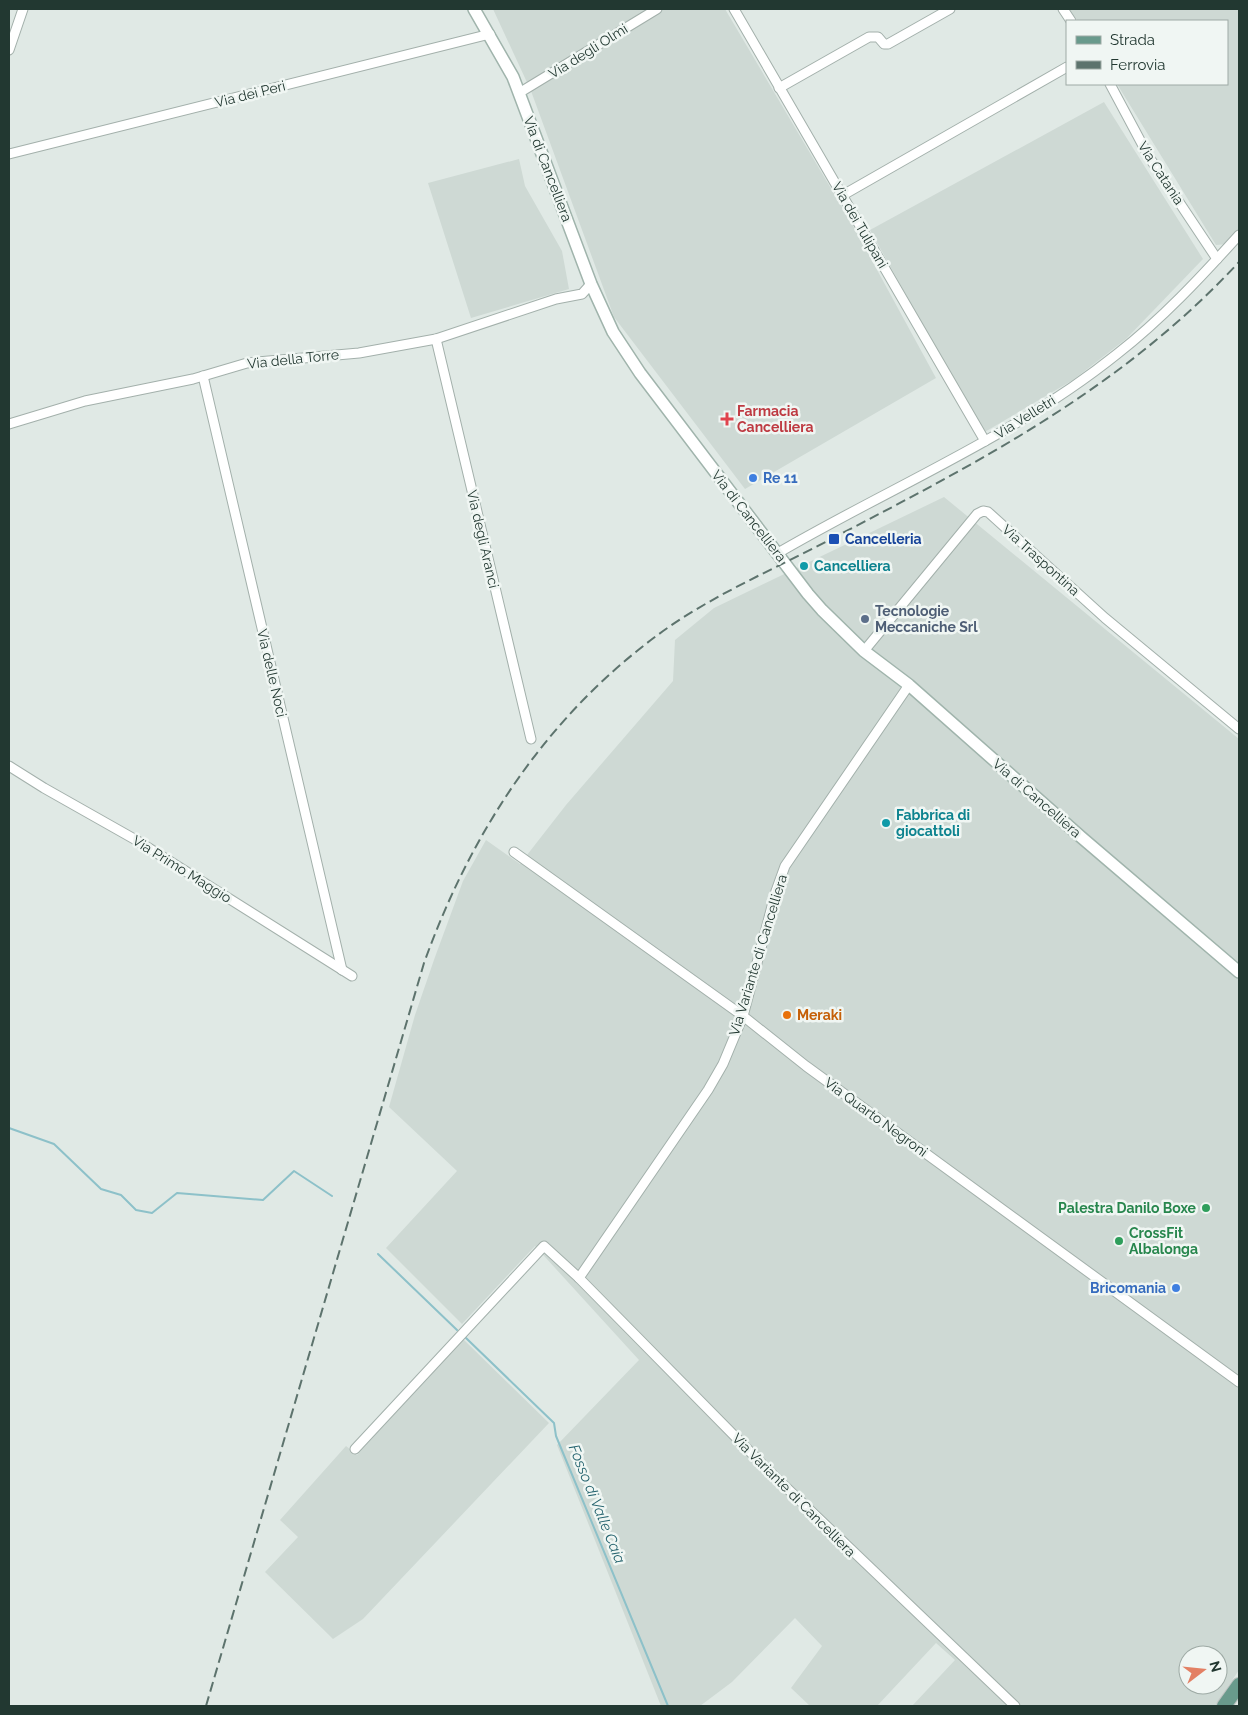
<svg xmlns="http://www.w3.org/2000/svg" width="1248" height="1715" font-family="Raleway,sans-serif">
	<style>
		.built { fill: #ced9d4; fill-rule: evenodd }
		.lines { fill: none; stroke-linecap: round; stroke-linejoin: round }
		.stream { stroke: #8dc1c9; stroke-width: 2 }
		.street-casing { stroke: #a3b0ab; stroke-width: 11 }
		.secondary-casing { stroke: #a0b4ac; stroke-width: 14 }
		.primary-casing { stroke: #bdc3c1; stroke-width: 16 }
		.street { stroke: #fff; stroke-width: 9 }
		.secondary { stroke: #fff; stroke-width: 11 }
		.primary { stroke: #699a8c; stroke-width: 14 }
		.rail { stroke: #5d736d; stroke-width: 2; stroke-dasharray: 10 5; stroke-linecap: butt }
		.health-dot { fill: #e0444e; stroke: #f0f6f3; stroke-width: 2 }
		.shop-dot { fill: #3f7fe0; stroke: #f0f6f3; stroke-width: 2 }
		.transit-dot { fill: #1a4fb4; stroke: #f0f6f3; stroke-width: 2 }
		.culture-dot { fill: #0f9aa8; stroke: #f0f6f3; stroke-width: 2 }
		.service-dot { fill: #5c6f8a; stroke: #f0f6f3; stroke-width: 2 }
		.food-dot { fill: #e8710a; stroke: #f0f6f3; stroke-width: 2 }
		.leisure-dot { fill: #2e9e5b; stroke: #f0f6f3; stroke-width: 2 }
		.labels { text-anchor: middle; stroke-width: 5; stroke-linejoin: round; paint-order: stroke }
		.street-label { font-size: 14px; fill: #223831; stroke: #f0f6f3 }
		.health-label { font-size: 14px; font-weight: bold; fill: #be3a42; stroke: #f0f6f3; text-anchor: start }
		.shop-label { font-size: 14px; font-weight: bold; fill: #366cbe; stroke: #f0f6f3; text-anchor: start }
		.transit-label { font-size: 14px; font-weight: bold; fill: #164399; stroke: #f0f6f3; text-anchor: start }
		.culture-label { font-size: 14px; font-weight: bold; fill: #0d838f; stroke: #f0f6f3; text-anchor: start }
		.service-label { font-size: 14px; font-weight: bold; fill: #4e5e75; stroke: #f0f6f3; text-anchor: start }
		.food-label { font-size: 14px; font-weight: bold; fill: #c56008; stroke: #f0f6f3; text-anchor: start }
		.leisure-label { font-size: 14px; font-weight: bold; fill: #27864d; stroke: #f0f6f3; text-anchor: end }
		.water-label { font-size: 15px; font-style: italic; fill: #23626d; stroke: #f0f6f3 }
	</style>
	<rect width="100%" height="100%" fill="#e0e9e5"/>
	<g class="built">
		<path d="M493 9H725L852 224 936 378 745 489 614 317 531 91Z"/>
		<path d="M1068 9H1239V230L1227 244 1216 245 1117 84H1227V21H1078Z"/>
		<path d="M1104 102 1203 259 1126 339 1073 380 983 433 870 230Z"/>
		<path d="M519 159 525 186 562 251 569 289 471 318 428 183Z"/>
		<path d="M944 497 1239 739V1670L1215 1706H912L955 1660 936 1643 877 1706H810L791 1688 822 1646 795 1618 732 1682 700 1706H661L557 1445 639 1360 535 1246 462 1324 386 1248 457 1171 389 1107 415 1015 435 957 463 881 486 840 520 864 566 805 673 681 675 640 714 608ZM1188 1655H1218V1685H1188Z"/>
		<path d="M463 1339 549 1423 363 1619 333 1639 265 1572 298 1537 280 1520 346 1446 357 1455Z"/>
	</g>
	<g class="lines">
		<g class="stream">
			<path d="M9 1128 54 1144 101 1189 121 1195 136 1210 152 1213 177 1193 263 1200 294 1171 332 1196"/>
			<path d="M378 1254 457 1330"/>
			<path d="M466 1338 554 1423 556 1436 668 1706"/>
		</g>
		<g class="street-casing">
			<g id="street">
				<path d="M734 9 985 441"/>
				<path d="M1063 9 1071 21"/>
				<path d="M9 50 23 9"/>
				<path d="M1110 84 1149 157 1217 259"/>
				<path d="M779 88 869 37H878L884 44H888L950 9"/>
				<path d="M519 93 657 9"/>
				<path d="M9 154 490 34"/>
				<path d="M843 195 1067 67"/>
				<path d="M436 339 531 739"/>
				<path d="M203 376 342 970"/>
				<path d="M9 424 85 401 193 379 247 363 359 353 436 339 556 299 582 294 591 284"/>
				<path d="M778 553C891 487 1015 436 1117 354 1162 319 1201 277 1239 235"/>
				<path d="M864 651 977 514 983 511 988 512 1105 618 1239 729"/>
				<path d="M9 766 44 788 136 840 352 976"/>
				<path d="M514 852 743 1016 806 1066 1239 1382"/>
				<path d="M579 1278 708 1090 723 1064 743 1016 776 891 785 866 909 685"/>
				<path d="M355 1449 544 1246 579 1278 768 1470 1015 1706"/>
			</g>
		</g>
		<g class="secondary-casing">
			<path id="secondary" d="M474 9 513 77 591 284 613 332 640 373 808 594 822 610 864 651 909 685 1081 837 1239 972"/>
		</g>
		<g class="primary-casing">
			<path id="primary" d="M1224 1706 1239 1685"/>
		</g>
		<use href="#street" class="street"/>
		<use href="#secondary" class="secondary"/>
		<use href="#primary" class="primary"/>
		<path class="rail" d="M206 1706 424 963C471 832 546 717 659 634 712 595 775 569 833 538 983 460 1122 388 1239 262"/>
	</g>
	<path class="health-dot" d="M724.5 411.5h5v5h5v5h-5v5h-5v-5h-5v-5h5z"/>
	<g class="shop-dot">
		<circle cx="753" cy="478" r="5"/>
		<circle cx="1176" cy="1288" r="5"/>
	</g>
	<rect class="transit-dot" x="828" y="533" width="12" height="12" rx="2.5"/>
	<g class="culture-dot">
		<circle cx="804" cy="566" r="5"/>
		<circle cx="886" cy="823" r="5"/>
	</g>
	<circle class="service-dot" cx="865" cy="619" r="5"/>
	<circle class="food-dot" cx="787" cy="1015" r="5"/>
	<g class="leisure-dot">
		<circle cx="1206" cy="1208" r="5"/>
		<circle cx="1119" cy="1241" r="5"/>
	</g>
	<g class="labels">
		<g class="street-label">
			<text transform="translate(588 51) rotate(-32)" y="5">Via degli Olmi</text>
			<text transform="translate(250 94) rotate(-14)" y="5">Via dei Peri</text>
			<text transform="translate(548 169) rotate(69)" y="5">Via di Cancelliera</text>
			<text transform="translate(1161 173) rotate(57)" y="5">Via Catania</text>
			<text transform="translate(860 225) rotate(60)" y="5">Via dei Tulipani</text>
			<text transform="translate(293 359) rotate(-6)" y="5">Via della Torre</text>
			<text transform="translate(1025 417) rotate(-32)" y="5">Via Velletri</text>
			<text transform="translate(749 516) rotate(52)" y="5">Via di Cancelliera</text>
			<text transform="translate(483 539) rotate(77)" y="5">Via degli Aranci</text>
			<text transform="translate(1041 560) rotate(42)" y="5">Via Traspontina</text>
			<text transform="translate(272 673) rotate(77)" y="5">Via delle Noci</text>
			<text transform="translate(1037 798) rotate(41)" y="5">Via di Cancelliera</text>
			<text transform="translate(182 869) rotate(32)" y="5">Via Primo Maggio</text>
			<text transform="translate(758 955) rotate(-73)" y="5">Via Variante di Cancelliera</text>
			<text transform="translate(876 1117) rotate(36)" y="5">Via Quarto Negroni</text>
			<text transform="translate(794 1495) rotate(45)" y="5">Via Variante di Cancelliera</text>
		</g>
		<g class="health-label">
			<text x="737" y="416">Farmacia<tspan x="737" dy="16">Cancelliera</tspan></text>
		</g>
		<g class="shop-label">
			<text x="763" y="483">Re 11</text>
			<text x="1166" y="1293" text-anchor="end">Bricomania</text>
		</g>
		<g class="transit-label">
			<text x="845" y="544">Cancelleria</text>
		</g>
		<g class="culture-label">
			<text x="814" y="571">Cancelliera</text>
			<text x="896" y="820">Fabbrica di<tspan x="896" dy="16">giocattoli</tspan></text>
		</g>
		<g class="service-label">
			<text x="875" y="616">Tecnologie<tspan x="875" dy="16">Meccaniche Srl</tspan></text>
		</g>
		<g class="food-label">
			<text x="797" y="1020">Meraki</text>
		</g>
		<g class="leisure-label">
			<text x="1196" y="1213">Palestra Danilo Boxe</text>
			<text x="1129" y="1238" text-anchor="start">CrossFit<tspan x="1129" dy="16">Albalonga</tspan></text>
		</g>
		<g class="water-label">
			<text transform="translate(597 1504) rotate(68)" y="5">Fosso di Valle Caia</text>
		</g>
	</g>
	<rect width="1248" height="1715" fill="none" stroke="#223831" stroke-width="20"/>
	<rect x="1066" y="20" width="162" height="65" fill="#f0f6f3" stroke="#9eaaa5"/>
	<rect x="1076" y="36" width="25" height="8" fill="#699a8c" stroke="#9eaaa5"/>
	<text x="1110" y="45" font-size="15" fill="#223831">Strada</text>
	<rect x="1076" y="61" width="25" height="8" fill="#5d736d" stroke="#9eaaa5"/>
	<text x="1110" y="70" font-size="15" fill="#223831">Ferrovia</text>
	<g transform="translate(1203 1670) rotate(74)"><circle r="24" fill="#f0f6f3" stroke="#9eaaa5"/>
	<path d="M0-4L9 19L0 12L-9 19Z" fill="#e38064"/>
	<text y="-8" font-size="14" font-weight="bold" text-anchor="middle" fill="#223831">N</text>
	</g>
</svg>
